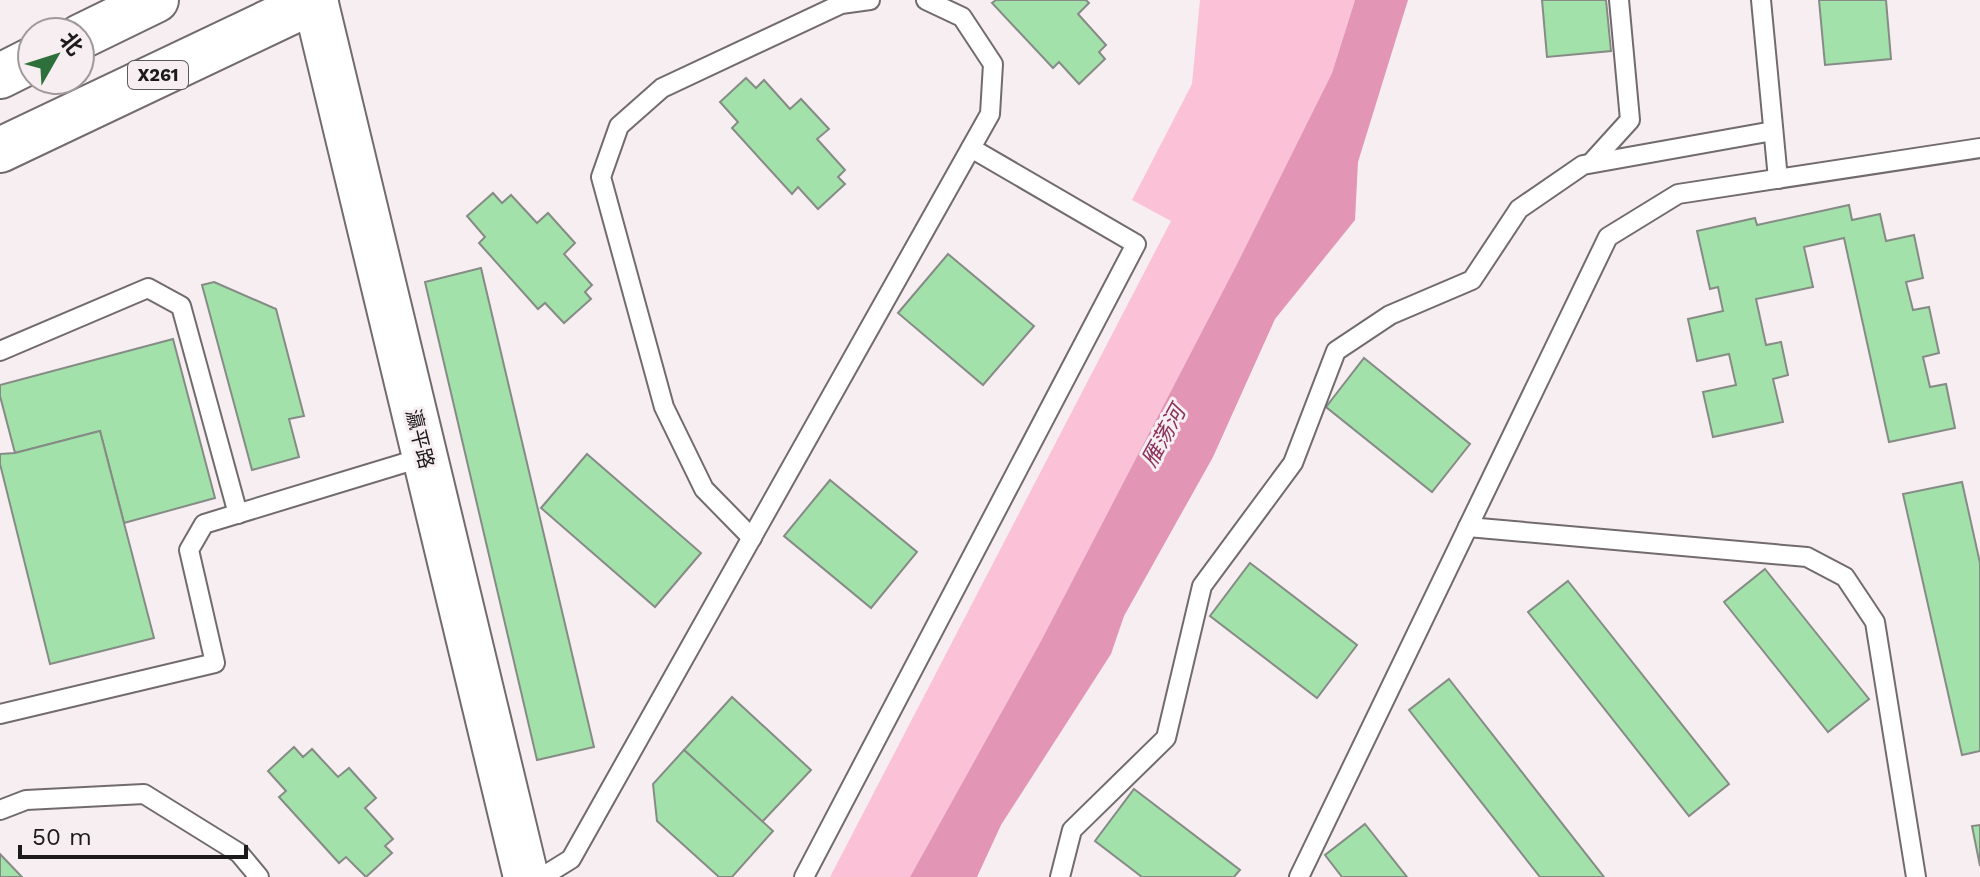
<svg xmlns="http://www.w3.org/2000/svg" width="1980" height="877" font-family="'Work Sans','Noto Sans SC',sans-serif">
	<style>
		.green { fill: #fbc1d7 }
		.water { fill: #e295b5 }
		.building { fill: #a2e1aa; stroke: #868b86; stroke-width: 2 }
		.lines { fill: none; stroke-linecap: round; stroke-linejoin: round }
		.service-casing { stroke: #726b6e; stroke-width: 22 }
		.tertiary-casing { stroke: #726b6e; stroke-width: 48 }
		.primary-casing { stroke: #726b6e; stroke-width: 48 }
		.service { stroke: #fff; stroke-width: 18 }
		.tertiary { stroke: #fff; stroke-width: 44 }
		.primary { stroke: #fff; stroke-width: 44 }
		.labels { text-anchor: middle; stroke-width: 6; stroke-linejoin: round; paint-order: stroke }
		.shield { fill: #f6eef1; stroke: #5e5a5b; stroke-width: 2 }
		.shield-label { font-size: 18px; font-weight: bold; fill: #1d1a1b }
		.street-label { font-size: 20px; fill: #1d1a1b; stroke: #f6eef1 }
		.water-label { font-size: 22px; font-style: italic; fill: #8a315c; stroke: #f6eef1 }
	</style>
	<rect width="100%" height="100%" fill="#f6eef1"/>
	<path class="green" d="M1200 0H1355L1332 73 1237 264 1041 641 910 877H830L1171 221 1132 200 1192 84Z"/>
	<path class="water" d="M1355 0H1408L1358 162 1355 220 1275 319 1213 457 1124 616 1111 654 1001 825 977 877H910L1041 641 1237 264 1332 73Z"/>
	<g class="building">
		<path d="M996 0H1086L1089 3 1078 14 1106 45 1099 52 1105 59 1079 84 1059 62 1053 68 992 3Z"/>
		<path d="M1542 0H1606L1611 51 1547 57Z"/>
		<path d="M1819 0H1886L1891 59 1825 65Z"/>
		<path d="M746 78 756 88 764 80 790 109 801 99 829 129 817 139 845 170 838 177 845 184 818 209 798 187 792 194 732 128 738 122 720 102Z"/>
		<path d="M493 193 502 203 511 195 537 223 548 213 575 243 564 254 592 285 585 292 591 299 564 323 545 303 538 309 479 243 485 237 467 216Z"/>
		<path d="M1849 205 1852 220 1880 214 1886 241 1914 235 1923 278 1906 282 1913 310 1929 307 1939 353 1923 357 1930 387 1946 384 1955 428 1889 442 1844 238 1804 247 1813 287 1756 299 1766 345 1781 342 1788 375 1773 379 1783 422 1713 437 1703 392 1736 385 1729 354 1697 361 1688 319 1723 311 1718 287 1710 289 1697 231 1755 218 1757 225Z"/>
		<path d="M948 254 1034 326 983 385 898 313Z"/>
		<path d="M481 268 594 747 537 760 425 282Z"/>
		<path d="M214 282 276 309 304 416 289 419 299 457 252 470 202 285Z"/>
		<path d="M173 339 215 498 124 523 100 431 15 453 0 396V385Z"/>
		<path d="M1364 358 1470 444 1432 492 1326 407Z"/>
		<path d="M100 431 154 638 50 664 0 464V454L15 453Z"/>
		<path d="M587 454 701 553 655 607 541 508Z"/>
		<path d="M830 480 917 552 871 608 784 536Z"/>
		<path d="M1962 482 1980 563V751L1962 755 1903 494Z"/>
		<path d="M1250 563 1357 645 1317 698 1210 616Z"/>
		<path d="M1765 569 1869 699 1828 732 1724 602Z"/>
		<path d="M1568 581 1729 784 1689 816 1528 612Z"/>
		<path d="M1449 679 1604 877H1540L1409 710Z"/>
		<path d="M732 697 811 770 762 822 684 750Z"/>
		<path d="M294 747 303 757 312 749 338 777 349 768 376 798 365 808 393 839 385 846 392 853 366 877 346 857 339 863 279 797 286 791 268 771Z"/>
		<path d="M684 750 773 831 732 877H719L657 821 653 784Z"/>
		<path d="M1134 789 1240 870 1234 877H1142L1095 841Z"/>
		<path d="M1365 824 1407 877H1342L1325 855Z"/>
		<path d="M1980 825V866L1972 826Z"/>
		<path d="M0 854 22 877H0Z"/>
	</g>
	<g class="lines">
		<g class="service-casing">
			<g id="service">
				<path d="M1761 0 1778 179"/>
				<path d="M1591 163 1630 120 1619 0"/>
				<path d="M0 351 148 288 181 306 238 514"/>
				<path d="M1468 527 1807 557 1845 577 1875 622 1916 877"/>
				<path d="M752 538 704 489 664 407 601 177 619 126 662 88 841 4 870 0"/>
				<path d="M0 714 215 663 189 550 204 524 424 457"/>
				<path d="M0 810 26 800 144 794 239 853 259 877"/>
				<path d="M542 877 571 859 990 114 993 64 962 17 926 0"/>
				<path d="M804 877 1136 244 971 148"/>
				<path d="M1060 877 1072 830 1166 738 1202 586 1293 463 1336 351 1390 315 1472 280 1519 209 1583 165 1773 131"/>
				<path d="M1299 877 1608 237 1678 194 1980 148"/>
			</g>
		</g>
		<g class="tertiary-casing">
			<path id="tertiary" d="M315 0 526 877"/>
		</g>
		<g class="primary-casing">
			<g id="primary">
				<path d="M80 37 156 0"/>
				<path d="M0 76 32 60"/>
				<path d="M0 150 316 0"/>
			</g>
		</g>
		<use href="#service" class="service"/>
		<use href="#tertiary" class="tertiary"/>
		<use href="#primary" class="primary"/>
	</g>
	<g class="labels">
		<rect class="shield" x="128" y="61" width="60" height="28" rx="6"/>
		<g class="shield-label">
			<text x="158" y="81">X261</text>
		</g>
		<g class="street-label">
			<text transform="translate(420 439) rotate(76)" y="7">瀛平路</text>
		</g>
		<g class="water-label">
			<text transform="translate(1163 436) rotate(-61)" y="8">雁荡河</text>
		</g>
	</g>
	<g transform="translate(56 56) rotate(51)"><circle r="38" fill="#f6eef1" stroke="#9f999b" stroke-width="2"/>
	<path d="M0-6L14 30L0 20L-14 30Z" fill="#2d703b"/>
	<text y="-12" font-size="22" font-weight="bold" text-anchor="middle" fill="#1d1a1b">北</text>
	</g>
	<path d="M20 845v12h226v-12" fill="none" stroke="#1d1a1b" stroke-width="4"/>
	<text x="32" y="845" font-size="24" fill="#1d1a1b" stroke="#f6eef1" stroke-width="6" paint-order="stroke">50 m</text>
</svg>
